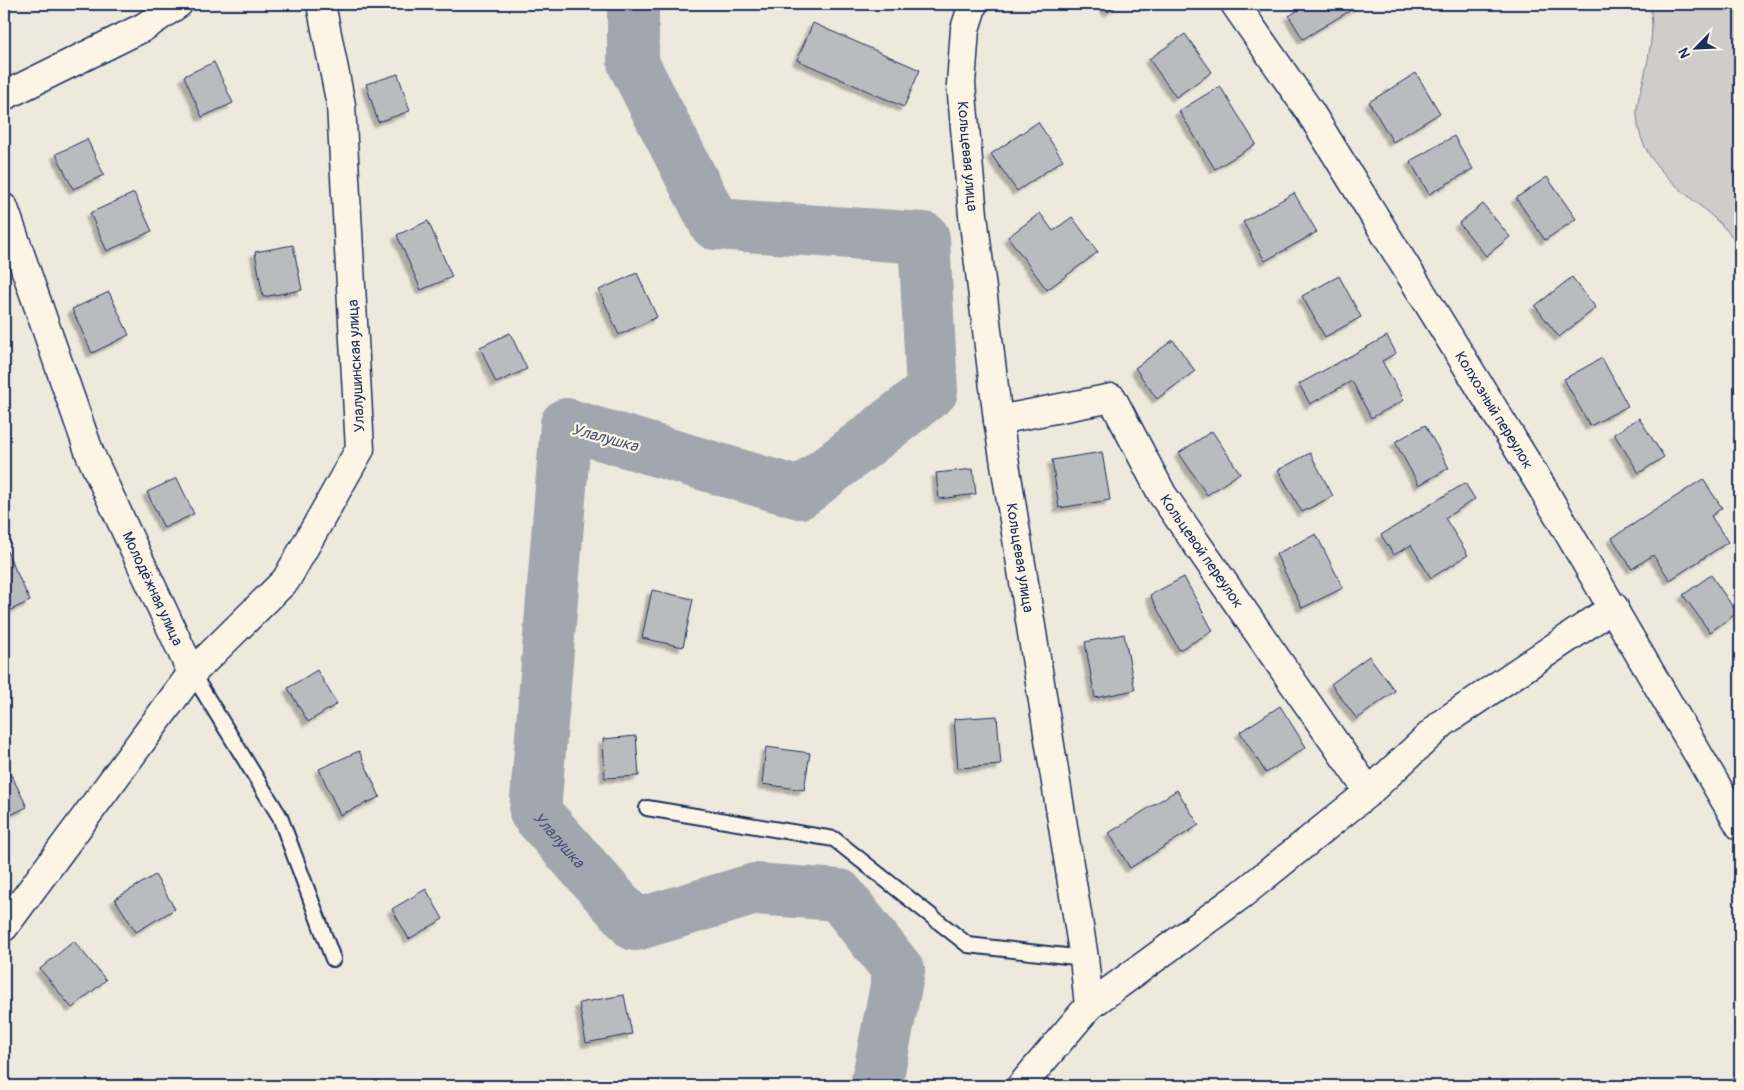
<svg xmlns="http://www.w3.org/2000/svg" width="1744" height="1090" font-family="Pangolin,sans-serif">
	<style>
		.green { fill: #cfcdca; stroke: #757e94 }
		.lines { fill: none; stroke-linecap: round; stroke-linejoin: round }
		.river { stroke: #a2a7af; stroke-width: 52 }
		.building { fill: #babbbe; stroke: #1b2f5e; filter: url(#shadow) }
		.lane-casing { stroke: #1b2f5e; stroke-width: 18 }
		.street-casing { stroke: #1b2f5e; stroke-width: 31 }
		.lane { stroke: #fcf5e5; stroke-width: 14 }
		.street { stroke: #fcf5e5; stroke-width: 28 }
		.labels { text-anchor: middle; stroke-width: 4.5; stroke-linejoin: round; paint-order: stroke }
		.street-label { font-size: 15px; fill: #1b2f5e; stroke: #fcf5e5 }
		.water-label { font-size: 16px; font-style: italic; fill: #445376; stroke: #fcf5e5 }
	</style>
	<defs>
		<filter id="shadow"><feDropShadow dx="-4.5" dy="4.5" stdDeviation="1" flood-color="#0004"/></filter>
	</defs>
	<rect width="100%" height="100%" fill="#eee9dd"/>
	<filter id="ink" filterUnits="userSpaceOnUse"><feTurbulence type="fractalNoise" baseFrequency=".02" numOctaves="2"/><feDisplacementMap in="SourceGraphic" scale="10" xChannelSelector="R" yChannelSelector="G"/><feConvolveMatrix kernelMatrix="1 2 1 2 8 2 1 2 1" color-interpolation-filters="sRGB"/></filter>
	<g filter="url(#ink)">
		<path class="green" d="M1650 4H1740V247C1710 201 1640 178 1637 116 1636 105 1640 93 1643 82 1649 55 1655 32 1650 4Z"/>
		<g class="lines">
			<path class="river" id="s1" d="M633 4V63L715 224 924 238 932 391 800 493 566 424 535 812 635 925 755 889 839 895 899 971 876 1086"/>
		</g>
		<g class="building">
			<path d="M1102 4H1120L1108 12Z"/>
			<path d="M1308 4H1361L1303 39 1289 16Z"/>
			<path d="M813 23 920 70 904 107 797 60Z"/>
			<path d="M1185 34 1212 72 1176 97 1149 59Z"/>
			<path d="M214 62 233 103 202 117 184 76Z"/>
			<path d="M1416 73 1440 113 1393 142 1369 102Z"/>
			<path d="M398 74 410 111 378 122 366 84Z"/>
			<path d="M1220 86 1256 144 1215 169 1179 111Z"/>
			<path d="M1038 122 1063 160 1017 191 991 154Z"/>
			<path d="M1454 136 1473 169 1429 194 1410 161Z"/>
			<path d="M87 139 104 175 73 189 56 154Z"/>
			<path d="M1547 177 1576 219 1545 240 1516 198Z"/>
			<path d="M134 193 152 231 107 251 90 213Z"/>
			<path d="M1294 193 1317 232 1265 261 1243 222Z"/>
			<path d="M1483 204 1510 237 1486 256 1459 223Z"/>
			<path d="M1040 213 1053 231 1072 217 1098 252 1047 290 1008 237Z"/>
			<path d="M428 221 452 277 421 290 397 235Z"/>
			<path d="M293 245 302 290 263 297 255 252Z"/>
			<path d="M637 273 657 317 619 335 599 290Z"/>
			<path d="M1339 276 1361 317 1325 337 1302 296Z"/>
			<path d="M1572 277 1596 308 1559 337 1535 306Z"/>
			<path d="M109 292 129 335 92 353 72 309Z"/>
			<path d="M510 333 527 369 496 383 480 347Z"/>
			<path d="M1387 336 1396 353 1382 361 1404 400 1371 418 1352 381 1310 404 1299 384Z"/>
			<path d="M1173 340 1195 371 1157 399 1135 368Z"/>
			<path d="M1602 358 1628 406 1590 426 1564 379Z"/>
			<path d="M1639 418 1664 457 1639 473 1614 434Z"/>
			<path d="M1425 425 1449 468 1419 485 1395 442Z"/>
			<path d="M1212 431 1240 473 1207 495 1179 453Z"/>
			<path d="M1102 452 1110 500 1059 508 1052 460Z"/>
			<path d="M1310 453 1333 496 1302 512 1278 470Z"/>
			<path d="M973 469 976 494 939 499 936 473Z"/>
			<path d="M177 478 194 514 164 528 147 492Z"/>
			<path d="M1703 479 1722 508 1711 516 1728 542 1670 580 1653 555 1632 569 1612 538Z"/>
			<path d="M1465 483 1475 499 1445 518 1468 555 1431 578 1411 545 1394 555 1381 535Z"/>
			<path d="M1316 534 1343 588 1302 608 1276 554Z"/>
			<path d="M4 545 30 601 4 613Z"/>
			<path d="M1711 575 1737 613 1710 632 1683 595Z"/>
			<path d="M1184 577 1213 631 1179 650 1150 595Z"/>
			<path d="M652 590 693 599 683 647 642 638Z"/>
			<path d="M1124 634 1135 690 1095 698 1085 642Z"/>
			<path d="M1369 656 1395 691 1357 719 1331 684Z"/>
			<path d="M317 670 337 704 308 722 288 688Z"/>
			<path d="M1280 706 1306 747 1266 773 1240 732Z"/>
			<path d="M997 716 1001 765 958 768 954 719Z"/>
			<path d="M636 736 639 776 605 778 603 739Z"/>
			<path d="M766 747 810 753 804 790 762 784Z"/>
			<path d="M359 751 380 797 340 815 319 769Z"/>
			<path d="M8 768 27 807 4 818V770Z"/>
			<path d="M1177 790 1199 825 1130 868 1109 833Z"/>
			<path d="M155 875 175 909 136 932 115 899Z"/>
			<path d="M426 889 443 919 409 939 392 909Z"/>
			<path d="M74 941 106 980 72 1008 40 969Z"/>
			<path d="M624 995 632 1034 586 1043 579 1003Z"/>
		</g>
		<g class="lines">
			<g class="lane-casing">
				<g id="lane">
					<path d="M192 673 280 817 333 959"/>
					<path d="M647 808 834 839 968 945 1084 958"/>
				</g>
			</g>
			<g class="street-casing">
				<g id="street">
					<path id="s2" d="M973 4 965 29 961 84 973 215 998 420 1084 958 1089 1006 1021 1086"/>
					<path id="s3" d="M1235 4 1310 112 1543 489 1740 826"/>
					<path d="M4 96 144 27 178 4"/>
					<path id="s4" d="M4 208 90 454 192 673 4 927"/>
					<path id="s5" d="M998 420 1112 398 1162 494 1369 792"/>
					<path d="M192 673 286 580 360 449 341 105 321 4"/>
					<path d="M1089 1006 1241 895 1369 792 1444 722 1614 607"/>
				</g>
			</g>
			<use href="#lane" class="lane"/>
			<use href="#street" class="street"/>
		</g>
	</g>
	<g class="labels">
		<g class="street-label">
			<text dy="5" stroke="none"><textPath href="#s2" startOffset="154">Кольцевая улица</textPath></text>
			<text transform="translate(356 366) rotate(-93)" y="5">Улалушинская улица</text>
			<text dy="5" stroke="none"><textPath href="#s3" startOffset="482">Колхозный переулок</textPath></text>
			<text dy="5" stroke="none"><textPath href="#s5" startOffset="294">Кольцевой переулок</textPath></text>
			<text dy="5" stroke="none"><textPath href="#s2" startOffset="559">Кольцевая улица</textPath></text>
			<text dy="5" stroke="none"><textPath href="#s4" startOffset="409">Молодёжная улица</textPath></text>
		</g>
		<g class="water-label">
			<text transform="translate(605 437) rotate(15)" y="6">Улалушка</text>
			<text dy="6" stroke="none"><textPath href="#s1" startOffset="1439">Улалушка</textPath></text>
		</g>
	</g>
	<rect width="1744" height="1090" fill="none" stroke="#fcf5e5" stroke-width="20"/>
	<rect x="10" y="10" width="1724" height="1070" fill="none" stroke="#1b2f5e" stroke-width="2" filter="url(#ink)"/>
	<g transform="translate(1696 48) rotate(246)" stroke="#fcf5e5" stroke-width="4" paint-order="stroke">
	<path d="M0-4L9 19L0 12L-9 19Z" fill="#1b2f5e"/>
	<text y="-8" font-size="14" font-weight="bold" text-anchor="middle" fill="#1b2f5e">N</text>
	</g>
</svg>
